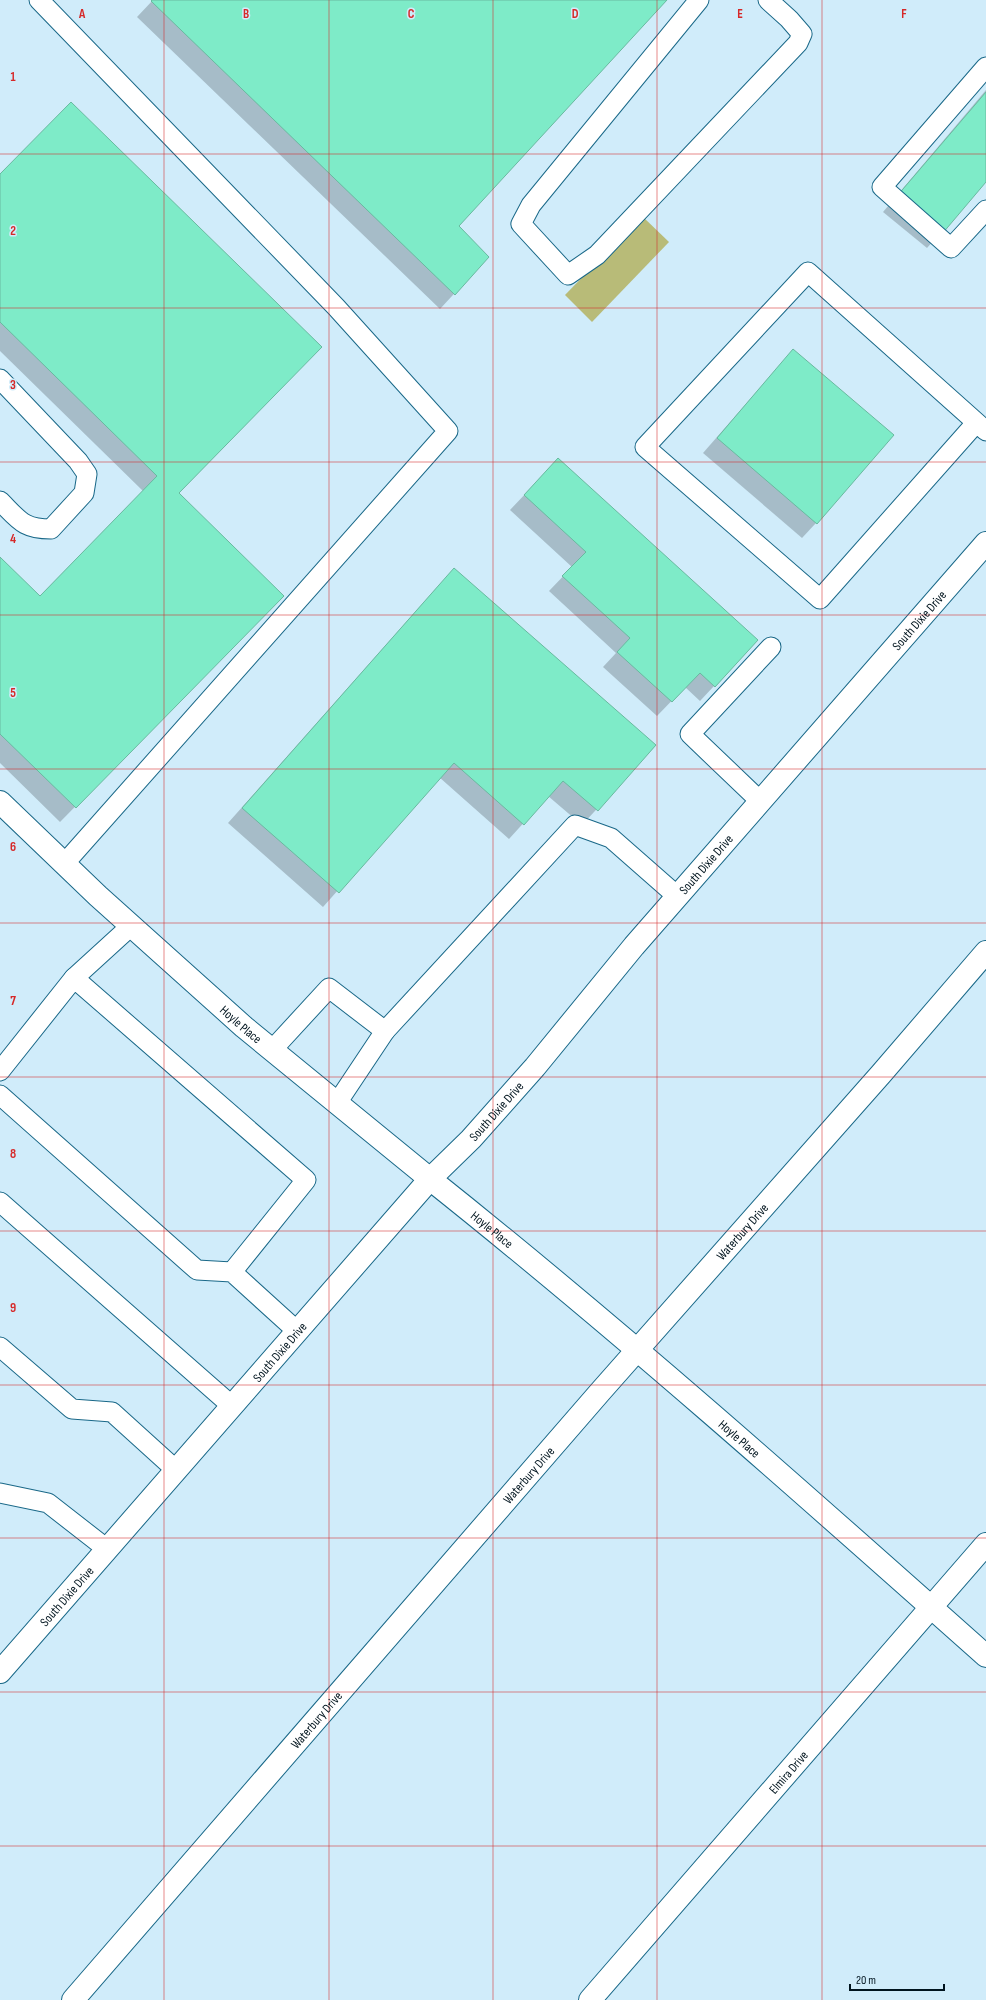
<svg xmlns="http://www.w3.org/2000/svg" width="986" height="2000" font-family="'Sofia Sans Condensed',sans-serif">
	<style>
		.green { fill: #b8bb78 }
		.shadow { fill: #0003 }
		.building { fill: #7eebc8; stroke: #69b99f }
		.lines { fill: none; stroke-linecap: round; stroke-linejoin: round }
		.service-casing { stroke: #196888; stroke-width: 21 }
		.minor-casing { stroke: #196888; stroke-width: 24 }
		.tertiary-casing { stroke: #196888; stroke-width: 24 }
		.primary-casing { stroke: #196888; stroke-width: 24 }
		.service { stroke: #fff; stroke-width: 19 }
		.minor { stroke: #fff; stroke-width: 22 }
		.tertiary { stroke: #fff; stroke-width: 22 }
		.primary { stroke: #fff; stroke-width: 22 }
		.grid { fill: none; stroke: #d62828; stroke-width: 1; stroke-opacity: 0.55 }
		.labels { text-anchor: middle; stroke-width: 3; stroke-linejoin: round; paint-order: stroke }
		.street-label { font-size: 13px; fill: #00141e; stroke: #d0ecfa }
		.grid-label { font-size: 13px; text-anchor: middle; font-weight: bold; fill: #d62828; stroke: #d0ecfa; stroke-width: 3; stroke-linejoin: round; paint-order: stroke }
	</style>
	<rect width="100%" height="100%" fill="#d0ecfa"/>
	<path class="green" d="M642 216 669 242 592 322 565 295Z"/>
	<g class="shadow">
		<path d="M153 0H666L457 226 488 257 440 309 137 17Z"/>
		<path d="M986 90V181L927 248 883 212Z"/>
		<path d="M0 176 177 493 283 596 60 822 0 763V558L39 597 143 491 0 351Z"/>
		<path d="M793 350 816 523 802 538 703 453Z"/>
		<path d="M544 474 714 686 700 701 685 687 657 716 603 667 616 653 549 591 572 567 510 510Z"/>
		<path d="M440 584 655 746 582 825 548 796 509 839 439 777 323 907 228 823Z"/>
	</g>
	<g class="building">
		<path d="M152 0H667L459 226 489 257 455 295 151 1Z"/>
		<path d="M986 92V182L942 234 897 196Z"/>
		<path d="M71 102 322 347 179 493 284 596 76 808 0 734V557L40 596 157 476 0 322V174Z"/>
		<path d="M793 349 894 435 817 524 717 438Z"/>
		<path d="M558 458 758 640 715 687 700 673 672 702 617 652 630 638 562 576 586 552 524 495Z"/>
		<path d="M454 568 656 745 598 811 563 781 524 825 454 763 339 893 242 808Z"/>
	</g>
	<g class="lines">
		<g class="service-casing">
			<g id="service">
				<path d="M39 0 336 307 448 431 64 864"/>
				<path d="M699 0 531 205 521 224 568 275 597 255 798 43 802 34 789 19 768 0"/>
				<path d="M986 67 882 187 951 248 986 210"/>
				<path d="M0 379 78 461 87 474 84 493 51 529C23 529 19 520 0 501"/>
				<path d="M976 423 820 599 645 447 808 272 986 431"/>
				<path d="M760 801 690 734 771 647"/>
				<path d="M74 978 131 926"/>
				<path d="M272 1050 329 988 385 1031 575 825 611 838 677 896"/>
				<path d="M0 1071 74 978 306 1180 232 1272"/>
				<path d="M0 1095 197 1270 232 1272 297 1331"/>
				<path d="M337 1103 385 1031"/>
				<path d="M0 1202 232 1406"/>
				<path d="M0 1347 72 1409 112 1412 176 1470"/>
				<path d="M0 1493 48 1503 107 1549"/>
			</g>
		</g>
		<g class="minor-casing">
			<g id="minor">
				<path id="s1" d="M430 1179C621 1331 804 1494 986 1656"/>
				<path id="s2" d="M73 2000 600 1392 881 1074 986 952"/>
				<path id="s3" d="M590 2000 986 1544"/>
			</g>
		</g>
		<g class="tertiary-casing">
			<g id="tertiary">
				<path id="s4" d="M0 802 98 896 244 1027 430 1179"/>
			</g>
		</g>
		<g class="primary-casing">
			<g id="primary">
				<path id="s5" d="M0 1672 430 1179 471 1139 535 1067 634 946 986 543"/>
			</g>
		</g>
		<use href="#service" class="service"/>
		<use href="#minor" class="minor"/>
		<use href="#tertiary" class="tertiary"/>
		<use href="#primary" class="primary"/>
	</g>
	<path class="grid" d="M164 0V2000M329 0V2000M493 0V2000M657 0V2000M822 0V2000M0 154H986M0 308H986M0 462H986M0 615H986M0 769H986M0 923H986M0 1077H986M0 1231H986M0 1385H986M0 1538H986M0 1692H986M0 1846H986"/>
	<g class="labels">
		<g class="street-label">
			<text dy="5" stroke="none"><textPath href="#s5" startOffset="1397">South Dixie Drive</textPath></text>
			<text dy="5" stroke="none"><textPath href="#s5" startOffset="1073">South Dixie Drive</textPath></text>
			<text dy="5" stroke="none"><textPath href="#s4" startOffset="328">Hoyle Place</textPath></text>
			<text dy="5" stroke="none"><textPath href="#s5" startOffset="749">South Dixie Drive</textPath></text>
			<text dy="5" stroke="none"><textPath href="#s1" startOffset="80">Hoyle Place</textPath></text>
			<text dy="5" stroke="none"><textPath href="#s2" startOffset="1019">Waterbury Drive</textPath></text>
			<text dy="5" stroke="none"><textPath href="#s5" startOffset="425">South Dixie Drive</textPath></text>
			<text dy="5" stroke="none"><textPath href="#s1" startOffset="404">Hoyle Place</textPath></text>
			<text dy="5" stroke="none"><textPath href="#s2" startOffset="695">Waterbury Drive</textPath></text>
			<text dy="5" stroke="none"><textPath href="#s5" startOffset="101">South Dixie Drive</textPath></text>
			<text dy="5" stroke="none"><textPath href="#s2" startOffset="371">Waterbury Drive</textPath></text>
			<text dy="5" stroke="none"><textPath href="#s3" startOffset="302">Elmira Drive</textPath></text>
		</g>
	</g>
	<g class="grid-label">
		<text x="82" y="18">A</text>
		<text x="246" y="18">B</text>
		<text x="411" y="18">C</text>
		<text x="575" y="18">D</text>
		<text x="740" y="18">E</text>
		<text x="904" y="18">F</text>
		<text x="13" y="81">1</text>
		<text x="13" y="235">2</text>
		<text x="13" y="389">3</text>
		<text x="13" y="543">4</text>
		<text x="13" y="697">5</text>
		<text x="13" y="851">6</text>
		<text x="13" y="1005">7</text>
		<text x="13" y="1158">8</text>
		<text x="13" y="1312">9</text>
	</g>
	<path d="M850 1984v6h94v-6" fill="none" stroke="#00141e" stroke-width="2"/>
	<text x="856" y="1984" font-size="12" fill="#00141e" stroke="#d0ecfa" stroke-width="3" paint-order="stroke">20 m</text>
</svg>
